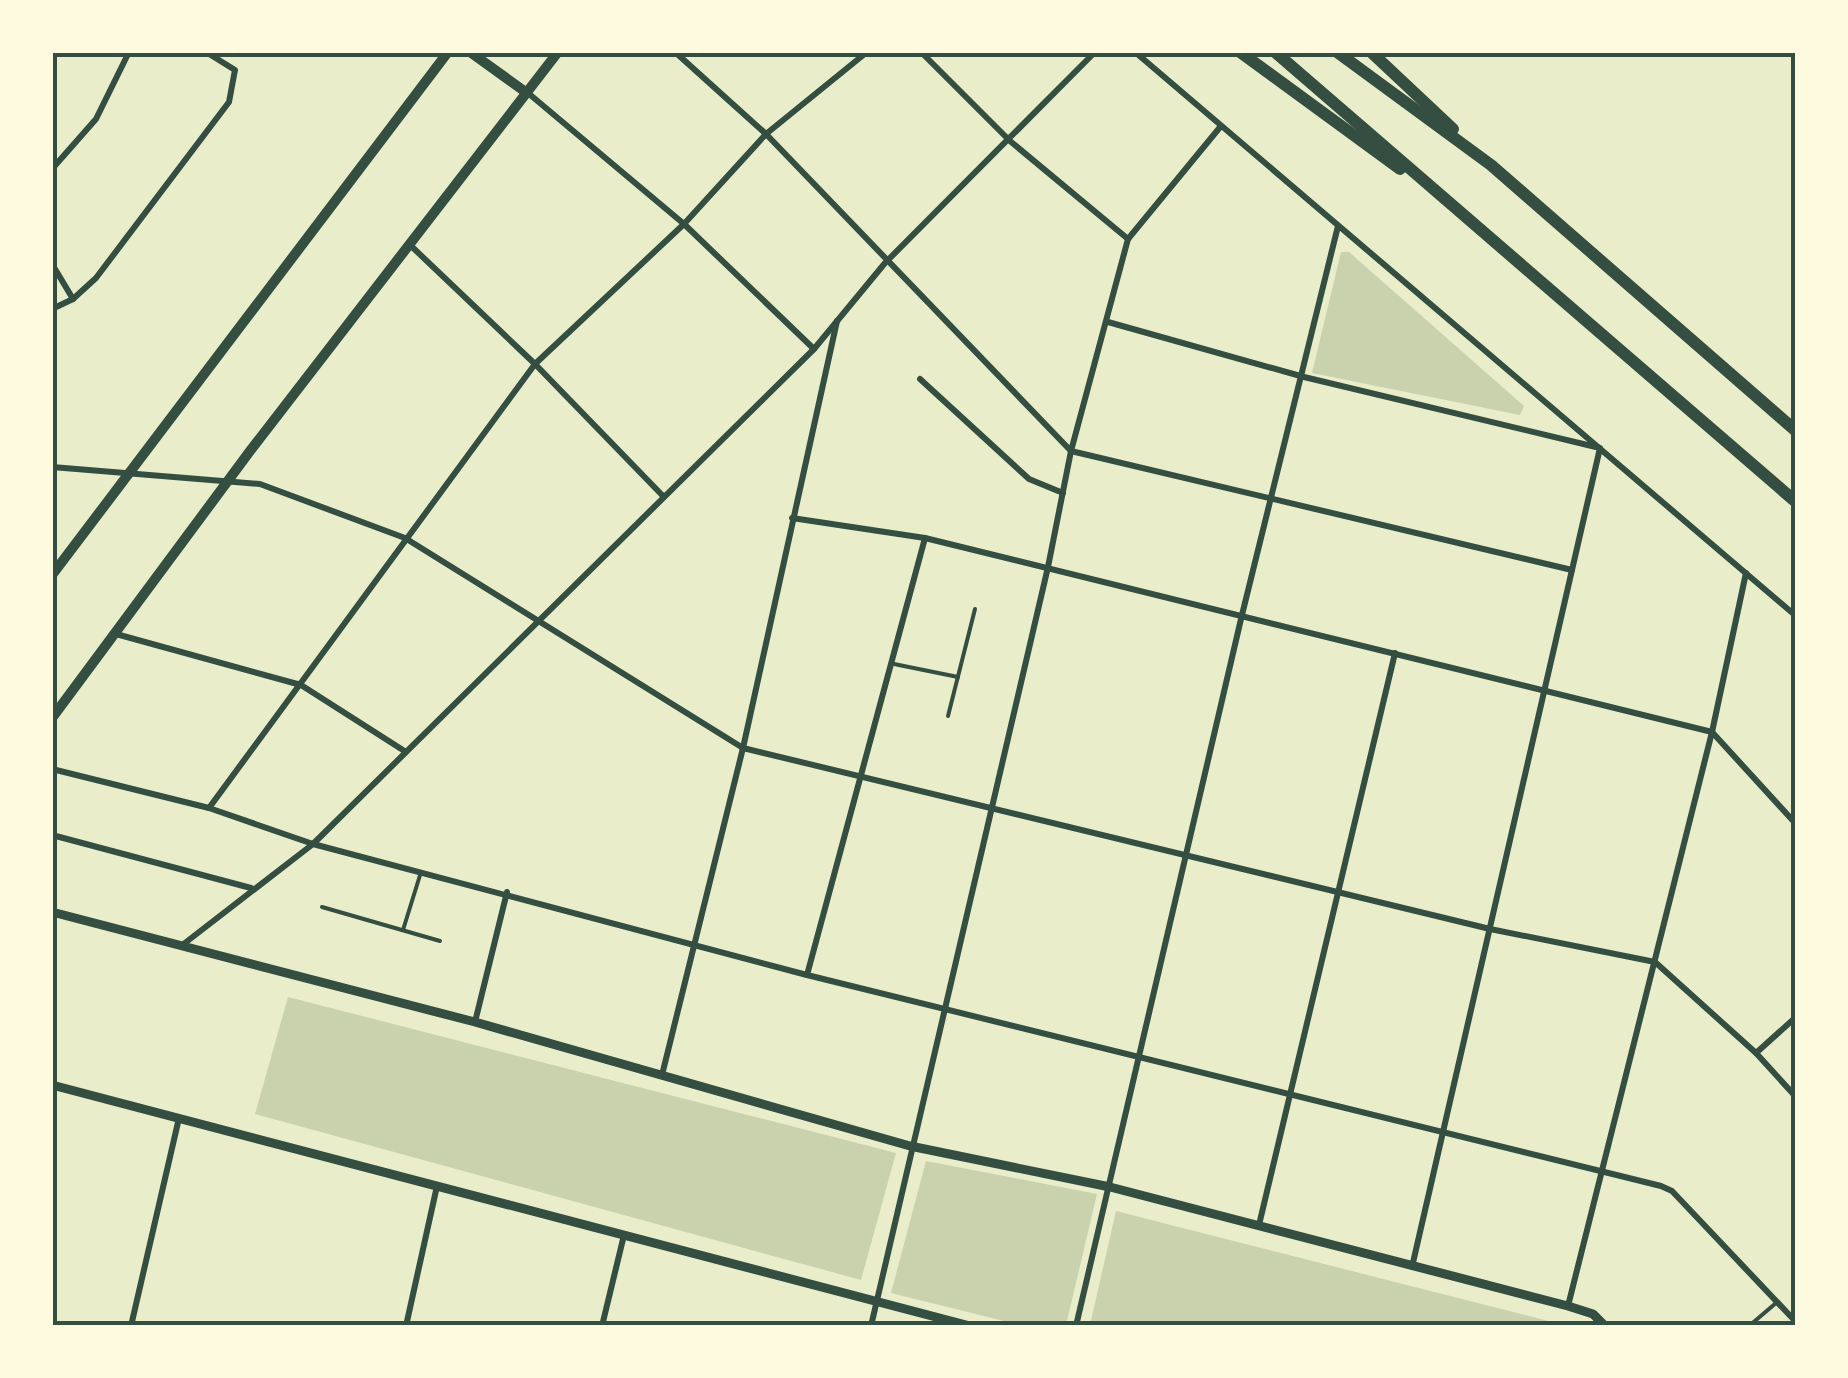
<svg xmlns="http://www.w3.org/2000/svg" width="1848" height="1378" font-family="'PT Sans Narrow',sans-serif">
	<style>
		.green { fill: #cad2ad }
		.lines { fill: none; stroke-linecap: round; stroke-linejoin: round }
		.service { stroke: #344e41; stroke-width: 4 }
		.minor { stroke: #344e41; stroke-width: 6 }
		.tertiary { stroke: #344e41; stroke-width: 9 }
		.secondary { stroke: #344e41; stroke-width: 10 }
		.motorway { stroke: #344e41; stroke-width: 12 }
		.neatline { fill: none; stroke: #344e41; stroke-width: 4 }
	</style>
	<rect width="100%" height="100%" fill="#e9edc9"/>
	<g class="green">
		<path d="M1341 252H1349L1524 406 1520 415 1312 373Z"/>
		<path d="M288 997 896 1153 861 1280 255 1114Z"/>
		<path d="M926 1161 1097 1194 1066 1325H1020L891 1293Z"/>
		<path d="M1116 1211 1564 1325H1090Z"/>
	</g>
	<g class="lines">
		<g class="service">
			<path d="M894 664 958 677"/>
			<path d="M948 716 975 609"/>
			<path d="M322 907 440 941"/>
			<path d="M403 930 421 872"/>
			<path d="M1749 1326 1776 1303"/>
		</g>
		<g class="minor">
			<path d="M675 52 766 134 1071 451 1572 570"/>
			<path d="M921 52 1010 141 1128 239"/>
			<path d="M1135 52 1796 616"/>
			<path d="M528 93 684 224 814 349"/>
			<path d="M52 169 96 119 129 52"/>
			<path d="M409 244 535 364 663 496"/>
			<path d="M52 264 73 299"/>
			<path d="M52 309 73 299 96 278 229 102 235 70 206 52"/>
			<path d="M1108 322 1304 377 1600 448 1412 1267"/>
			<path d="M920 379 1029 479 1063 493"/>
			<path d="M52 467 260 484 405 538 743 748 1490 929 1655 962 1756 1053 1796 1097"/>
			<path d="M792 518 925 538 1712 732 1796 824"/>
			<path d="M116 634 301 685 406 752"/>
			<path d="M52 769 209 808 313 844 807 975 1661 1186 1672 1191 1796 1322"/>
			<path d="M209 808 535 364 684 224 766 134 867 52"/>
			<path d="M52 835 251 888"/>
			<path d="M181 946 313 844 814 349 885 263 1095 52"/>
			<path d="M807 975 925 538"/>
			<path d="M475 1022 507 892"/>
			<path d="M1756 1053 1796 1017"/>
			<path d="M662 1075 743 748 837 321"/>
			<path d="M1259 1225 1395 653"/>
			<path d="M1568 1306 1712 732 1746 573"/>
			<path d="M131 1326 179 1118"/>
			<path d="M406 1326 437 1186"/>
			<path d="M602 1326 624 1235"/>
			<path d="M871 1326 1048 567 1071 451 1128 239 1221 126"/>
			<path d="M1076 1326 1241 619 1338 226"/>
		</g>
		<g class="tertiary">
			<path d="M52 912 475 1022 910 1146 1110 1187 1568 1306 1593 1314 1605 1326"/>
			<path d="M52 1085 970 1326"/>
		</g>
		<g class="secondary">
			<path d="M470 52 527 93"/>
			<path d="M52 575 448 52"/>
			<path d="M52 718 250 451 558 52"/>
		</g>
		<g class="motorway">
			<path d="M1240 52 1400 169"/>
			<path d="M1275 52 1796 502"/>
			<path d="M1337 52 1491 165 1796 431"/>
			<path d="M1371 52 1453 129"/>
		</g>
	</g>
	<rect width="1848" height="1378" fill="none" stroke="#fefae0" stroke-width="110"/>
	<rect x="55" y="55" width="1738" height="1268" class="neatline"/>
</svg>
